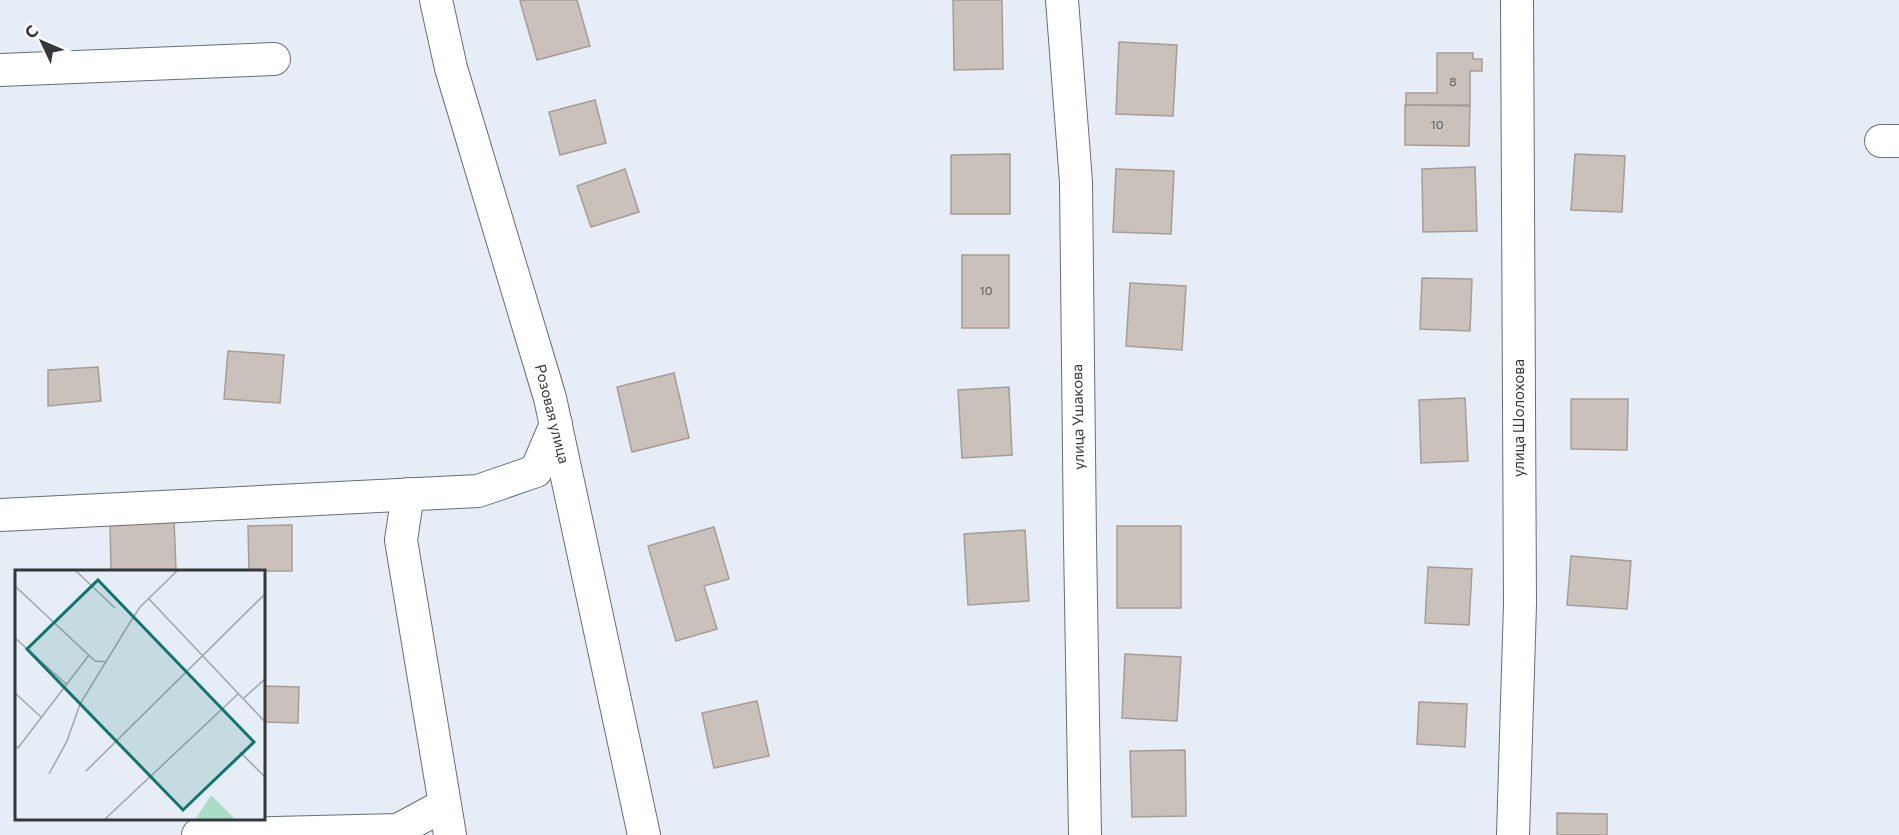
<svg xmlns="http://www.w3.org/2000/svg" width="1899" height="835" font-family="Commissioner,sans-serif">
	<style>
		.building { fill: #cac1ba; stroke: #a59d96; stroke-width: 1.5 }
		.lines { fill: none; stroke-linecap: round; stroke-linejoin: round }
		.minor-casing { stroke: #686e76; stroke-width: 34 }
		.minor { stroke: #fff; stroke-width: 32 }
		.labels { text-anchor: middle; stroke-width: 6; stroke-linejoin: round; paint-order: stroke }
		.number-label { font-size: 12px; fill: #5a5a5b }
		.street-label { font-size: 15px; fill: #35383b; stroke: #fff }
		.inset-road { fill: none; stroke: #9fa5ab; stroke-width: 1.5 }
		.view { fill: #0f766e; fill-opacity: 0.15; stroke: #0f766e; stroke-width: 3 }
		.inset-edge { fill: none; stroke: #35383b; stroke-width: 3 }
	</style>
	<rect width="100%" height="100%" fill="#e6edf6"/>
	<g class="building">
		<path d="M526 0H577L590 46 537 60 520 1Z"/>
		<path d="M953 0H1002L1003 69 954 70Z"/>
		<path d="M1119 42 1177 45 1173 116 1116 114Z"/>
		<path d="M1437 53H1473V59H1482V71H1470V105H1406V93H1437Z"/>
		<path d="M595 100 606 143 560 155 549 112Z"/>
		<path d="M1405 105 1470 106 1469 146 1405 145Z"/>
		<path d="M1010 154V214H951V155Z"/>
		<path d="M1575 154 1625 156 1622 212 1571 210Z"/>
		<path d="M1475 167 1477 231 1423 232 1422 169Z"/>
		<path d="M625 169 639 212 591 227 577 186Z"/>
		<path d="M1116 169 1174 171 1171 234 1113 232Z"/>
		<rect x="962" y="255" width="47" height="73"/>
		<path d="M1422 278 1472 279 1470 331 1420 329Z"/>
		<path d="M1130 283 1186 286 1182 350 1126 346Z"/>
		<path d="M228 351 284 355 280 403 224 399Z"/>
		<path d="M98 367 101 401 48 406V370Z"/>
		<path d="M674 373 689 438 632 452 617 387Z"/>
		<path d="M1009 387 1012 455 962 458 958 390Z"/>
		<path d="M1465 398 1468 461 1421 463 1419 400Z"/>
		<path d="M1571 399H1628L1627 450 1571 449Z"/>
		<path d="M174 519 176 571H111L110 521Z"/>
		<path d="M292 525V571H249L248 526Z"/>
		<rect x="1117" y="526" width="64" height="82"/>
		<path d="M714 527 729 579 704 586 717 629 676 641 648 546Z"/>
		<path d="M1025 530 1029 601 968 605 964 534Z"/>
		<path d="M1571 556 1631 561 1627 609 1567 605Z"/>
		<path d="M1428 567 1472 569 1469 625 1425 623Z"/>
		<path d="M1125 654 1181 657 1177 721 1122 718Z"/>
		<path d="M264 686 299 687 298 723 264 722Z"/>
		<path d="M757 701 769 756 714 768 702 713Z"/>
		<path d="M1419 702 1467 704 1465 747 1417 744Z"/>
		<path d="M1185 750 1186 816 1132 817 1130 751Z"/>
		<path d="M1557 813 1607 814V835H1557Z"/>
	</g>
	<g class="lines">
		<g class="minor-casing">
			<g id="minor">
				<path d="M436 0 451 68 550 398 644 835"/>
				<path d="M1062 0 1076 182 1080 541 1085 835"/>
				<path d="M0 70 274 59"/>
				<path d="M1881 141H1899"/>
				<path d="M408 494 401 540 450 835"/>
				<path d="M0 515 478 491 536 471 556 424"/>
				<path d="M198 835 398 830 444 805"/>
				<path d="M1513 835 1520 604 1517 0"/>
			</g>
		</g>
		<use href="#minor" class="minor"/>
	</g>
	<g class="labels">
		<g class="number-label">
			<text x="1453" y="86">8</text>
			<text x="1437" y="129">10</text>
			<text x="986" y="295">10</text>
		</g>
		<g class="street-label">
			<text transform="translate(552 414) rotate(76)" y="5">Розовая улица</text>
			<text transform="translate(1078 417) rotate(-91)" y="5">улица Ушакова</text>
			<text transform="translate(1519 418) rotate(-90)" y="5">улица Шолохова</text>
		</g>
	</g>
	<g transform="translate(15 570)">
		<rect width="250" height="250" fill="#e6edf6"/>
		<path d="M196 225 221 250H180Z" fill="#a9dec4"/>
		<path class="inset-road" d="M60 0 100 38M0 16 80 91 92 92M134 29 251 153M0 68 51 114M0 123 26 147M229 128 251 108M0 176 3 178 74 85M225 182 251 208M71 201 251 23M34 204 52 171 65 134 114 54 125 37 163 0M89 250 223 124"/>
		<path class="view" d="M83 10 239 172 168 240 12 79Z"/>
		<rect width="250" height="250" class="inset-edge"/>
	</g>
	<g transform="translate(42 42) rotate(314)" stroke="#ffffff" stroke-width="4.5" paint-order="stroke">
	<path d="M0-4.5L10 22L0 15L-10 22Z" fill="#35383b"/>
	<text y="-9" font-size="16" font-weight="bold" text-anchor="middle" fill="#35383b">С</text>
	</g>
</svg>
